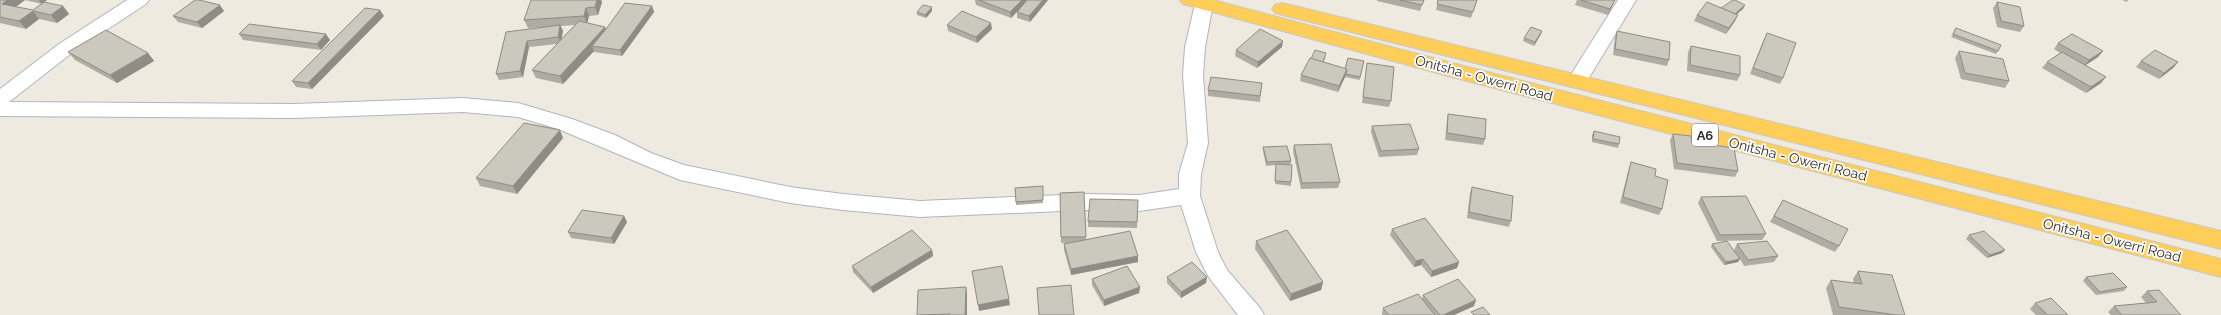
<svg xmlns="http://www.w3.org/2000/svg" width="2221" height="315" font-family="Raleway,sans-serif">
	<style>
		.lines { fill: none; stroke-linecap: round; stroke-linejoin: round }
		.minor-casing { stroke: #b3b3c2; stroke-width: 2 }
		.trunk-casing { stroke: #c8c8c8; stroke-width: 2 }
		.minor { fill: #fff; fill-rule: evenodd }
		.trunk { fill: #fece58; fill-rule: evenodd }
		.wall { fill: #afaca3; fill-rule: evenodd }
		.shaded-wall { fill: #8e8c84 }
		.building { fill: #cbc8bd; stroke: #8e8c84 }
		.labels { text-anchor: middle; stroke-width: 3.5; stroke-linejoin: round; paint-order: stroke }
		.shield { fill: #fff; stroke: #6c6c6c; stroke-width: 1 }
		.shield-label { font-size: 13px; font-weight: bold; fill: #2d2d2d }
		.street-label { font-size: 14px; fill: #2d2d2d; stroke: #fff }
	</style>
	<rect width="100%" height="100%" fill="#efeadf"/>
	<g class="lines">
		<g class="minor-casing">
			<g id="minor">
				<path d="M127 0H149L146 4 73 52 9 102 294 104 463 98 518 103 572 119 615 135 651 153 684 165 790 187 843 194 920 201 1085 194 1139 195 1179 189V174L1188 143 1183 75 1185 47 1195 4 1197 0H1211L1213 4 1205 47 1203 75 1208 143 1201 174 1200 196 1218 252 1227 270 1260 308 1264 315H1238L1208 276 1196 252 1181 205 1139 211 1085 210 920 217 843 210 790 203 680 180 558 129 518 117 463 112 294 118 0 116V89L59 44Z"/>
				<path d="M1618 0H1636L1584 86 1577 88 1570 86 1567 81Z"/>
			</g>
		</g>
		<g class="trunk-casing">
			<g id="trunk">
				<path d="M1180 0H1213L1452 63 2221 259V277L1452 77 1183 4Z"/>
				<path d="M1282 3 2221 231V249L1275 13 1272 9 1275 5Z"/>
			</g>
		</g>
		<use href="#minor" class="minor"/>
		<use href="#trunk" class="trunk"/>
	</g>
	<g class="wall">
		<path d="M0 0H47L42 4 25 0 16 7 33 10 63 6 69 14 57 23 39 19 26 29 0 23Z"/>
		<path d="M531 0H601L602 2 598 15 589 16 587 23 605 27 606 29 652 6 654 12 622 56 594 52V51L563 84 536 78 532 70 557 44 529 47 523 77 499 80 496 74 506 32 546 27 528 28 524 20ZM575 25 561 39 563 31 561 26Z"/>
		<path d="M975 0H1048L1030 22 1017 18V12L1018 10 1011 18 976 5Z"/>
		<path d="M1377 0H1424L1420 11 1377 1Z"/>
		<path d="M1438 0H1477L1471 18 1436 10Z"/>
		<path d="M1577 0H1615L1608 15 1575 5Z"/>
		<path d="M2122 0H2128L2127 2Z"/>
		<path d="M1997 2 2024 26 2020 32 1997 27 1993 8Z"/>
		<path d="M1745 5 1743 9 1736 14 1735 21 1726 34 1694 21 1697 15 1722 8Z"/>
		<path d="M224 11 202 28 178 22 173 16Z"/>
		<path d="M932 11 926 18 917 15V12Z"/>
		<path d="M384 16 312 89 296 87 292 81Z"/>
		<path d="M947 25 992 29 977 43 948 31Z"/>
		<path d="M1956 28 1998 51 1996 54 1951 37Z"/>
		<path d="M1542 31 1541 34 1534 46 1523 41 1524 38Z"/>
		<path d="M1617 31 1669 60 1667 66 1613 55 1615 37Z"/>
		<path d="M1767 33 1783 78 1780 84 1750 74 1764 39Z"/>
		<path d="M239 34 330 40 321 50 243 40Z"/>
		<path d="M2058 43 2103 51 2098 57 2086 65 2101 83 2086 93 2042 68 2047 62 2060 53 2054 49Z"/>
		<path d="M1691 46 1740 75 1737 81 1687 71 1688 52Z"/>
		<path d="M1282 47 1257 68 1235 56 1236 50Z"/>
		<path d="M1959 51 2009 81 2005 88 1961 79 1955 58Z"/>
		<path d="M68 52 148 53 154 61 117 83 75 60Z"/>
		<path d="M1326 57 1323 62 1345 69 1364 61 1360 80 1345 77 1338 92 1300 81 1301 75 1311 59Z"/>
		<path d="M2141 61 2178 62 2173 68 2159 79 2136 67Z"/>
		<path d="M1367 63 1391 101 1389 107 1362 103Z"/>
		<path d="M1262 83 1260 102 1208 96V90Z"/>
		<path d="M1448 114 1485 139 1483 145 1445 140 1447 120Z"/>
		<path d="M1372 126 1419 149 1417 155 1379 157 1371 132Z"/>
		<path d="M1594 131 1619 144 1618 148 1592 142V135Z"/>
		<path d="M1673 134 1692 142 1738 171 1735 177 1674 169 1670 140Z"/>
		<path d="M563 138 517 194 480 186 476 178Z"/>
		<path d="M1294 145 1340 182 1338 188 1301 189 1293 151Z"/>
		<path d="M1263 147 1291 161V164H1286L1291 182V186L1275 184 1276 165 1266 166 1263 151Z"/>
		<path d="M1631 162 1655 176 1662 209 1659 215 1620 203 1629 168Z"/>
		<path d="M1043 186V203L1016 205 1015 188Z"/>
		<path d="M1472 187 1511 221 1509 227 1467 218 1470 193Z"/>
		<path d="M1084 192 1086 240 1138 262 1071 275 1064 250V244L1070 243H1061L1060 193Z"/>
		<path d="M1701 197 1766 234 1762 240 1717 241 1698 203Z"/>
		<path d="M1138 200 1137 228 1088 227V221Z"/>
		<path d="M1783 200 1839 246 1835 252 1770 222Z"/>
		<path d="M624 216 627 222 614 244 571 238 568 232Z"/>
		<path d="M1392 229 1459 262 1457 268 1431 277 1421 265 1414 267 1390 235Z"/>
		<path d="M1969 235 2002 253 1987 258 1966 239Z"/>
		<path d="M1256 241 1323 282 1321 290 1290 301 1255 249Z"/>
		<path d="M1712 244 1734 250 1737 244 1778 256 1774 262 1744 266 1740 259 1738 262 1724 265 1711 247Z"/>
		<path d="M932 250 933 256 873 293 853 272 852 266Z"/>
		<path d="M1858 271 1905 315H1833L1826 288 1831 280 1854 283 1853 279Z"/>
		<path d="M1167 277 1206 283 1181 298 1167 283Z"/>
		<path d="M2086 277 2127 287 2124 291 2096 295 2083 281Z"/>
		<path d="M1092 279 1140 287 1139 293 1104 306 1092 285Z"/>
		<path d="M2147 291 2181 315H2111L2108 312 2114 306 2146 303 2141 297Z"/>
		<path d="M967 293V315H917Z"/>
		<path d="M1423 295 1474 306 1454 315H1382V314L1383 308 1422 299Z"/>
		<path d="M2035 303 2068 315H2036L2030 309Z"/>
	</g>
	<g class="shaded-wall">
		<path d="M7 0H25L8 12 2 4Z"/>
		<path d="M39 0H47L42 4Z"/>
		<path d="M597 0H601L602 2 598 15 595 7Z"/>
		<path d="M1022 0H1029L1011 18 1010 12Z"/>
		<path d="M1043 0H1048L1030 22 1029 16Z"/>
		<path d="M1615 0 1608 15 1610 9Z"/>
		<path d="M220 5 224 11 202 28 197 22Z"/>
		<path d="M1745 5 1743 9 1731 19 1732 15Z"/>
		<path d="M63 6 69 14 57 23 51 15Z"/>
		<path d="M652 6 654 12 622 56 620 50Z"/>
		<path d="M932 7V11L926 18 925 15Z"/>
		<path d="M586 8 589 16 587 24 584 16Z"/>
		<path d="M380 10 384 16 312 89 308 83Z"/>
		<path d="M33 11 39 19 26 29 19 21Z"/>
		<path d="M1738 15 1735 21 1726 34 1729 28Z"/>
		<path d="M991 23 992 29 977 43 976 37Z"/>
		<path d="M560 25 563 31 561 43 558 37Z"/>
		<path d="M605 27 609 35 592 46 594 51 563 84 560 76Z"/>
		<path d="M1542 31 1541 34 1534 46 1535 42Z"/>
		<path d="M326 34 330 40 321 50 317 44Z"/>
		<path d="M527 41 529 47 523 77 520 71Z"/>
		<path d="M1283 41 1282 47 1257 68 1258 62Z"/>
		<path d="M2103 51 2098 57 2084 66 2089 60Z"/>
		<path d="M148 53 154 61 117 83 110 75Z"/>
		<path d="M2178 62 2173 68 2159 79 2164 73Z"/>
		<path d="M1347 69 1345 77 1338 92 1339 86Z"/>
		<path d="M2106 77 2101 83 2086 93 2091 87Z"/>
		<path d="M560 130 563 138 517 194 513 186Z"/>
		<path d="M624 216 627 222 614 244 611 238Z"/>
		<path d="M932 250 933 256 873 293 871 287Z"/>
		<path d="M2005 250 2002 253 1987 258 1990 255Z"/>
		<path d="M1138 256V262L1071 275V269Z"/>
		<path d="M1423 259 1421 265 1414 267 1416 261Z"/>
		<path d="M1740 259 1738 262 1724 265 1726 262Z"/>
		<path d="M1459 262 1457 268 1431 277 1432 271Z"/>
		<path d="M1207 277 1206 283 1181 298V292Z"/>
		<path d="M1323 282 1321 290 1290 301 1291 294Z"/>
		<path d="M966 287 967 293V315H965Z"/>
		<path d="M1140 287 1139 293 1104 306V300Z"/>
		<path d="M1009 299 1010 305 979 311 978 305Z"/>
		<path d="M1476 300 1474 306 1454 315H1443Z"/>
	</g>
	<g class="building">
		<path d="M0 0H7L2 4 33 10 44 2 63 6 51 15 33 11 19 21 0 17Z"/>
		<path d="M195 0H199L220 5 197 22 173 16Z"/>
		<path d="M531 0H597L595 7 586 8 584 16 524 20Z"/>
		<path d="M979 0H1022L1010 12Z"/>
		<path d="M1027 0H1043L1029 16 1017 12Z"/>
		<path d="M1400 0H1424L1422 5Z"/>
		<path d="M1438 0H1477L1473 12 1437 4Z"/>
		<path d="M1581 0H1615L1610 9Z"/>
		<path d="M1733 0H1735L1745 5 1735 14 1721 8Z"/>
		<path d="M1707 2 1738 15 1729 28 1697 15Z"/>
		<path d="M1997 2 2020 7 2024 26 2001 21Z"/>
		<path d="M625 3 652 6 620 50 592 46 606 29Z"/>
		<path d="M923 5 932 7 925 15 917 12Z"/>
		<path d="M365 8 380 10 308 83 292 81Z"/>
		<path d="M962 11 991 23 976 37 947 25Z"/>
		<path d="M579 21 605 27 560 76 532 70Z"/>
		<path d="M249 24 326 34 317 44 239 34Z"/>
		<path d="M560 25 558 37 527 41 520 71 496 74 506 32Z"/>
		<path d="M1531 27 1542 31 1535 42 1524 38Z"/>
		<path d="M1956 28 2001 45 1998 51 1953 34Z"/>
		<path d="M1260 29 1283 41 1258 62 1236 50Z"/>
		<path d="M106 30 148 53 110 75 68 52Z"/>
		<path d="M1617 31 1670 42 1669 60 1615 49Z"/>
		<path d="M1767 33 1796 43 1783 78 1753 68Z"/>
		<path d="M2072 34 2103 51 2089 60 2058 43Z"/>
		<path d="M1691 46 1740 56V75L1690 65Z"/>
		<path d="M1315 50 1326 53 1323 62 1311 59Z"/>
		<path d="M2155 50 2178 62 2164 73 2141 61Z"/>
		<path d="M1959 51 2003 59 2009 81 1965 73Z"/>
		<path d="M2062 52 2106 77 2091 87 2047 62Z"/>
		<path d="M1310 58 1347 69 1339 86 1301 75Z"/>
		<path d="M1348 58 1364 61 1360 77 1346 74 1347 69H1345Z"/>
		<path d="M1367 63 1394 67 1391 101 1363 97Z"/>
		<path d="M1211 77 1262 83 1260 96 1208 90Z"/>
		<path d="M1448 114 1486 119 1485 139 1447 133Z"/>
		<path d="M524 123 560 130 513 186 476 178Z"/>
		<path d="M1410 124 1419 149 1381 151 1372 126Z"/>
		<path d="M1594 131 1620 137 1619 144 1593 139Z"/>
		<path d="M1673 134 1691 136 1692 142 1734 148 1738 171 1677 163Z"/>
		<path d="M1331 144 1340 182 1302 183 1294 145Z"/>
		<path d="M1287 146 1291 161 1267 162 1263 147Z"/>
		<path d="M1631 162 1656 169 1655 176 1668 180 1662 209 1623 197Z"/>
		<path d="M1276 164 1292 165 1291 182 1275 181Z"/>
		<path d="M1043 186V200L1016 202 1015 188Z"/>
		<path d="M1472 187 1513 196 1511 221 1469 212Z"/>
		<path d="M1084 192 1086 237H1061L1060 193Z"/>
		<path d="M1746 196 1766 234 1720 235 1701 197Z"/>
		<path d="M1090 199 1138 200 1137 222 1088 221Z"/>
		<path d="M1783 200 1848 229 1839 246 1774 216Z"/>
		<path d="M582 210 624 216 611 238 568 232Z"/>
		<path d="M1425 218 1459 262 1432 271 1423 259 1416 261 1392 229Z"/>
		<path d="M912 230 932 250 871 287 852 266Z"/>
		<path d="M1287 230 1323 282 1291 294 1256 241Z"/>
		<path d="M1130 231 1138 256 1071 269 1064 244Z"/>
		<path d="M1984 231 2005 250 1990 255 1969 235Z"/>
		<path d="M1727 241 1740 259 1726 262 1712 244Z"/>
		<path d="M1767 241 1778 256 1748 260 1737 244Z"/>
		<path d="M1192 262 1207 277 1181 292 1167 277Z"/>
		<path d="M1002 266 1009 299 978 305 972 271Z"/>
		<path d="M1127 266 1140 287 1104 300 1092 279Z"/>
		<path d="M1858 271 1892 275 1905 315H1897L1839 307 1831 280 1862 284Z"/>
		<path d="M2113 273 2127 287 2100 292 2086 277Z"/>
		<path d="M1458 279 1476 300 1443 315H1440L1423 295Z"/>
		<path d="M1071 285 1074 315H1039L1037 288Z"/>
		<path d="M966 287 965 315H950V314L917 315 918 290Z"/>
		<path d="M2159 290 2181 315H2122L2114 306 2157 302 2147 291Z"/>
		<path d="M1418 294 1435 315H1389L1383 308Z"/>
		<path d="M2051 298 2068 315H2048L2035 303Z"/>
		<path d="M1483 307 1490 315H1474L1471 312Z"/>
	</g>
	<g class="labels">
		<rect class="shield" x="1692" y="124" width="26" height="22" rx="3"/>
		<g class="shield-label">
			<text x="1705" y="140">A6</text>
		</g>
		<g class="street-label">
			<text transform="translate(1484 78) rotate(15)" y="5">Onitsha - Owerri Road</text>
			<text transform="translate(1798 159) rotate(14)" y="5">Onitsha - Owerri Road</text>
			<text transform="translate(2112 240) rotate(14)" y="5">Onitsha - Owerri Road</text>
		</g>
	</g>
</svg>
